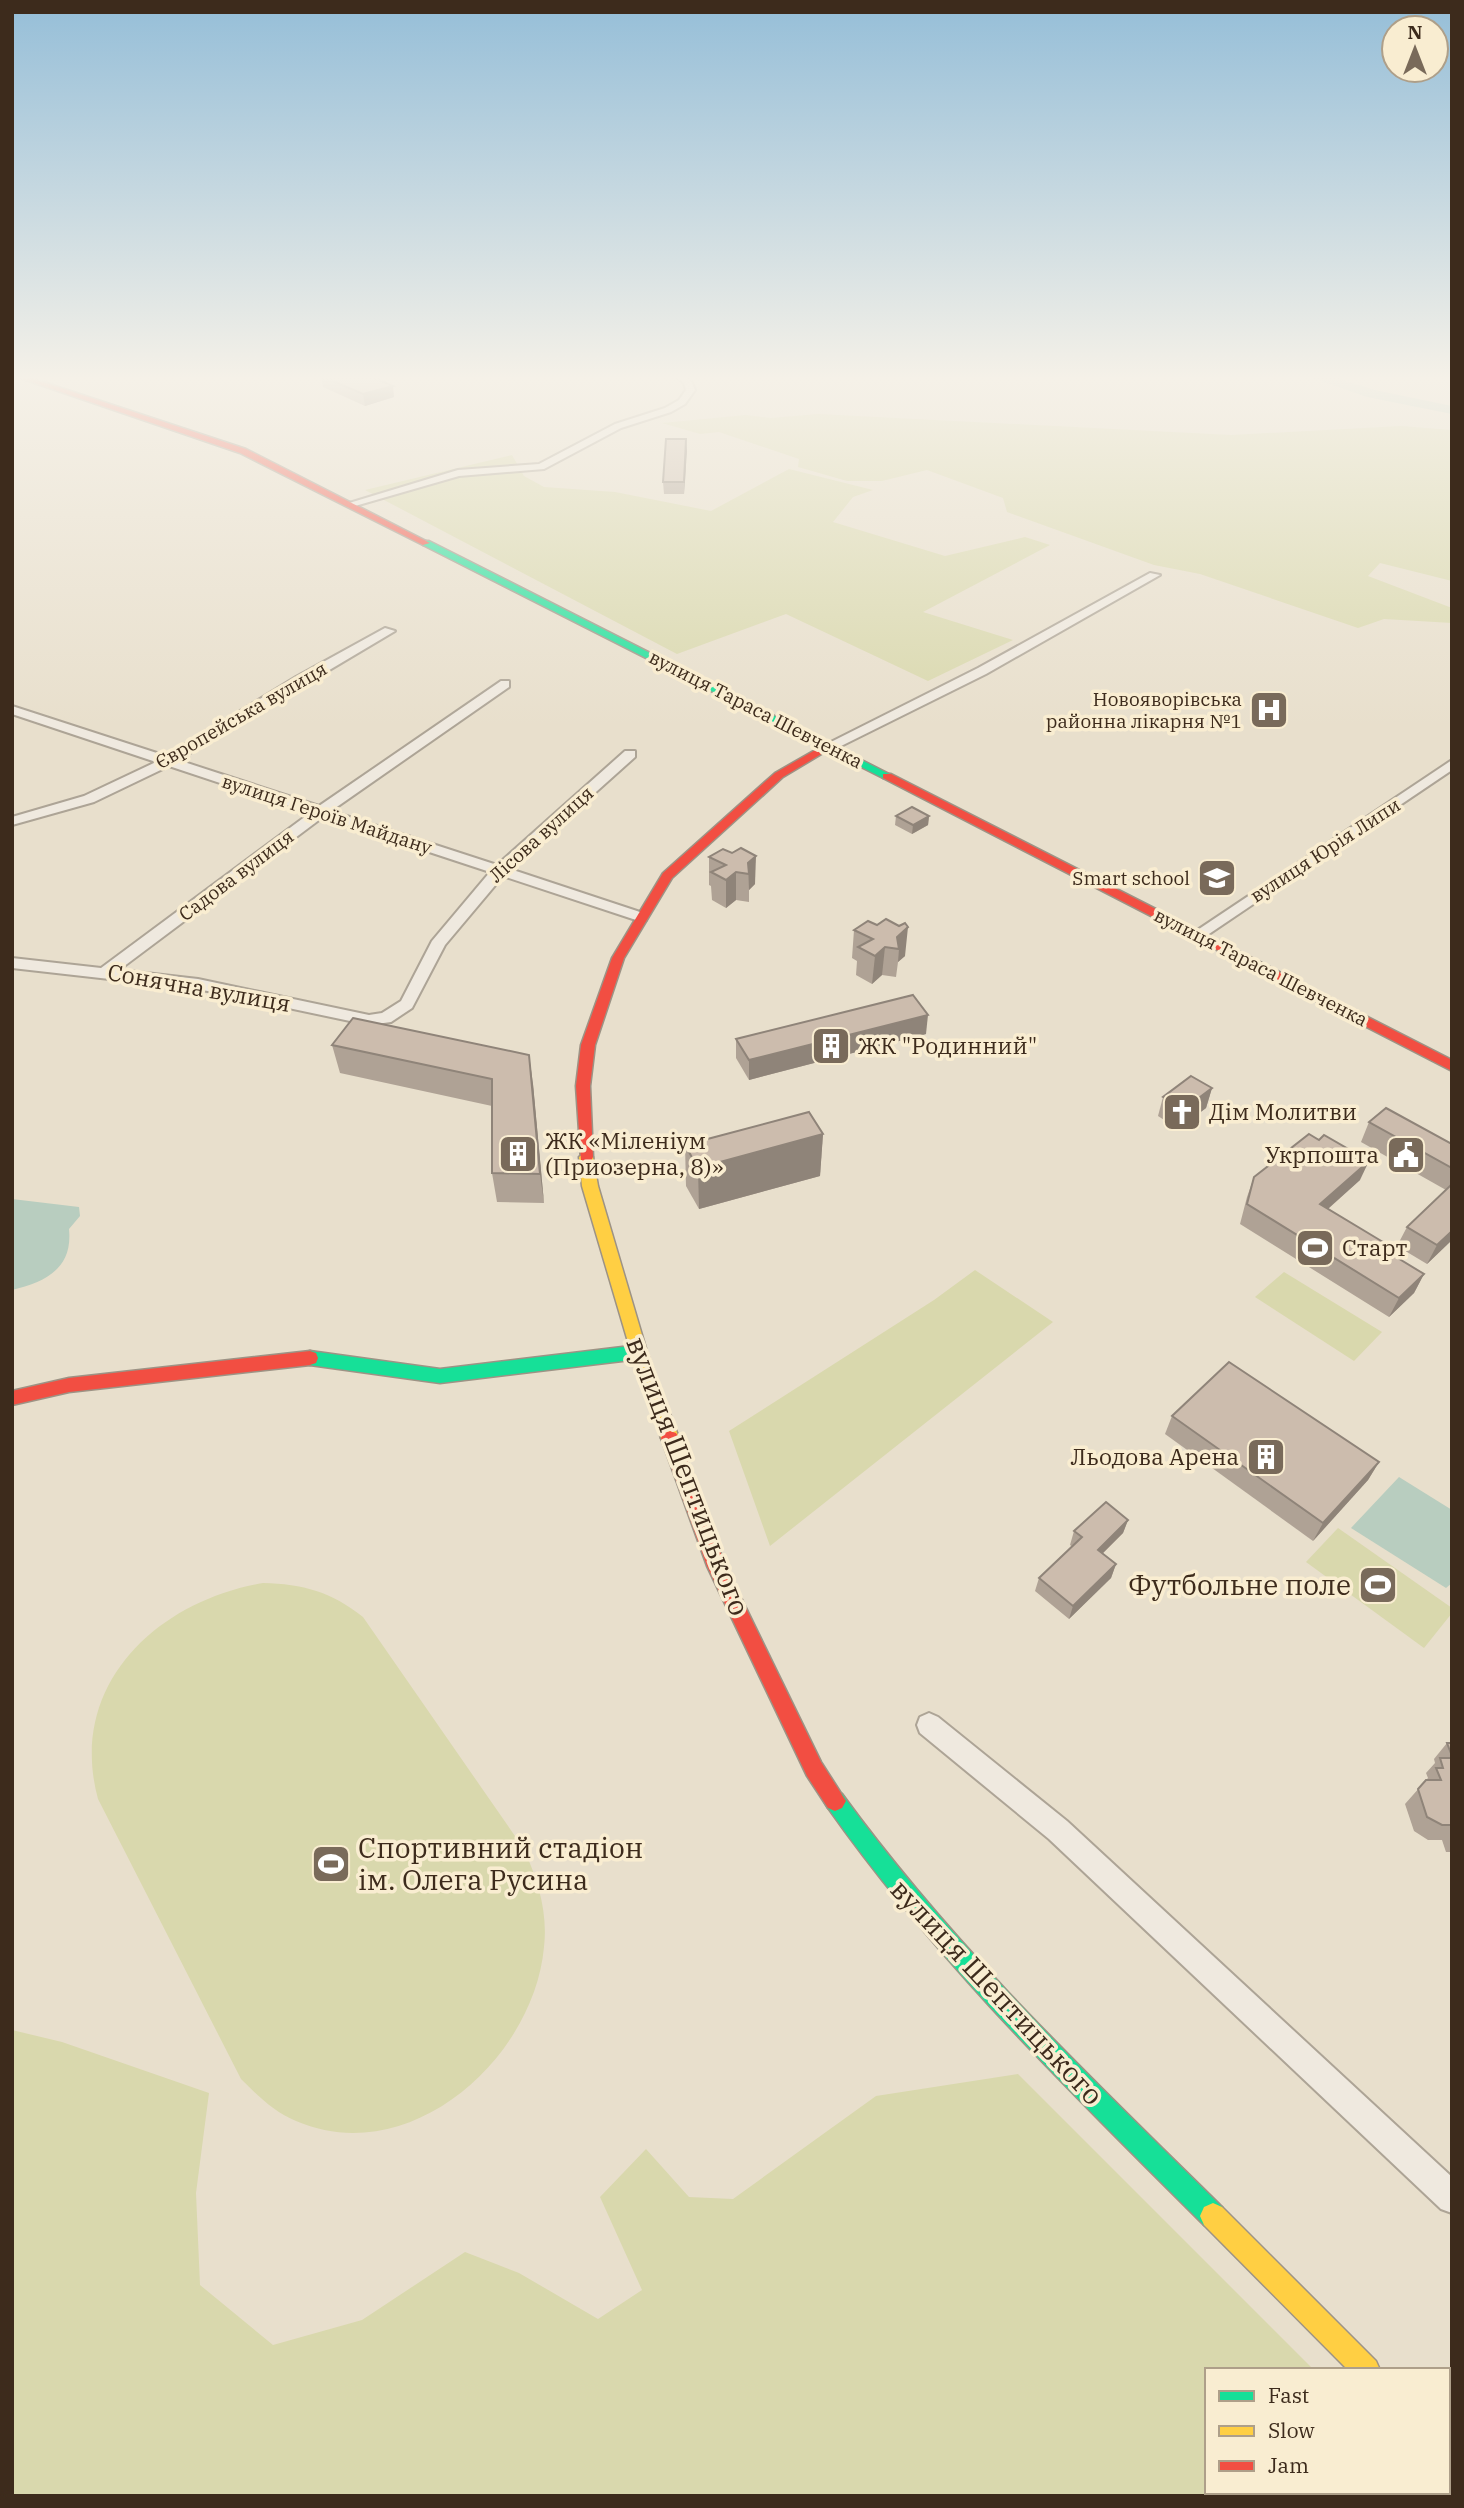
<svg xmlns="http://www.w3.org/2000/svg" width="1464" height="2508" font-family="'IBM Plex Serif',serif">
	<style>
		.green { fill: #d9d8ad }
		.water { fill: #b8cdbf }
		.lines { fill: none; stroke-linecap: round; stroke-linejoin: round }
		.river { fill: #b8cdbf; fill-rule: evenodd }
		.street-casing { stroke: #ada496; stroke-width: 4 }
		.fast-casing { stroke: #9d9385; stroke-width: 3 }
		.slow-casing { stroke: #9d9385; stroke-width: 3 }
		.jam-casing { stroke: #9d9385; stroke-width: 3 }
		.street { fill: #efe9df; fill-rule: evenodd }
		.fast { fill: #16e098; fill-rule: evenodd }
		.slow { fill: #ffcf43; fill-rule: evenodd }
		.jam { fill: #f24e42; fill-rule: evenodd }
		.wall { fill: #afa295 }
		.shaded-wall { fill: #8f8479 }
		.building { fill: #ccbcad; stroke: #8f8479; stroke-width: 2 }
		.labels { text-anchor: middle; stroke-width: 7; stroke-linejoin: round; paint-order: stroke }
		.far-poi-label { font-size: 19px; fill: #3d2b1c; stroke: #f9edd1; text-anchor: end }
		.far-street-label { font-size: 19px; fill: #3d2b1c; stroke: #f9edd1 }
		.street-label { font-size: 23px; fill: #3d2b1c; stroke: #f9edd1 }
		.poi-label { font-size: 23px; fill: #3d2b1c; stroke: #f9edd1; text-anchor: start }
		.near-street-label { font-size: 28px; fill: #3d2b1c; stroke: #f9edd1 }
		.near-poi-label { font-size: 28px; fill: #3d2b1c; stroke: #f9edd1; text-anchor: end }
	</style>
	<rect width="100%" height="100%" fill="#e8dfcc"/>
	<g class="green">
		<path d="M818 414 1231 435 1401 426 1452 430V581L1380 563 1368 576 1452 608V623L1384 619 1358 628 1200 574 1154 565 1007 512 1003 498 927 470 882 481H847L798 467 799 459 719 432 700 434 662 423 746 415 771 418Z"/>
		<path d="M512 455 524 476 544 487 615 492 711 511 789 469 873 490 853 497 833 522 945 556 1025 537 1050 545 923 612 1013 640 928 681 786 614 677 654 365 490Z"/>
		<path d="M975 1270 1053 1322 770 1546 729 1431 934 1300Z"/>
		<path d="M1284 1272 1382 1332 1354 1361 1255 1297Z"/>
		<path d="M1338 1528 1452 1608V1613L1424 1648 1306 1562Z"/>
		<path d="M263 1583C303 1584 332 1592 363 1617L524 1849C538 1881 548 1912 544 1947 534 2059 409 2170 296 2121 274 2112 257 2095 241 2079L98 1799C67 1685 157 1601 263 1583Z"/>
		<path d="M12 2030 62 2042 209 2093 196 2193 200 2285 273 2345 362 2320 465 2252 519 2273 598 2319 642 2290 600 2197 646 2149 689 2197 733 2199 876 2096 1018 2074 1314 2370H1207V2492H1421L1423 2496H12Z"/>
	</g>
	<g class="water">
		<path d="M12 1199 79 1207 80 1216 69 1229C73 1268 46 1282 12 1290Z"/>
		<path d="M1399 1477 1452 1510V1583L1446 1588 1351 1528Z"/>
	</g>
	<g class="lines">
		<path class="river" d="M1307 376H1329L1375 390 1452 406V414L1367 397Z"/>
		<g class="street-casing">
			<g id="street">
				<path d="M675 376C687 376 691 378 695 390L685 404 671 412 621 428 544 469 459 476 355 506 346 504 458 470 539 464 615 424 665 408 679 400 686 390 684 383Z"/>
				<path d="M1150 573 1160 575 986 674 833 750 821 747 978 668Z"/>
				<path d="M385 628 395 631 178 760 319 806 501 681H509V687L331 811 497 865 625 751H635V757L510 869 646 914V920H636L503 876 445 945 412 1008 391 1022 369 1025 198 989 12 968V958L101 968 310 813 169 766 94 802 12 825V817L84 796 156 762 12 714V706L166 756 296 677ZM323 817 490 872 432 941 401 1001 382 1013 369 1015 198 979 119 970Z"/>
				<path d="M1452 760V770L1203 938H1193L1190 935Z"/>
				<path d="M929 1713 938 1717 1067 1821 1452 2177V2213L1441 2209 1049 1839 920 1733 917 1725 920 1717Z"/>
			</g>
		</g>
		<g class="fast-casing">
			<g id="fast">
				<path d="M423 541H429L893 776 883 778 423 545Z"/>
				<path d="M639 1345 645 1347 647 1352 645 1357 639 1359 440 1383 310 1365 304 1363 302 1358 304 1353 310 1351 440 1369Z"/>
				<path d="M835 1791 842 1794C955 1949 1086 2073 1222 2207L1226 2216 1222 2225 1213 2229 1204 2225C1069 2090 939 1965 828 1808L824 1801 828 1794Z"/>
				<path d="M1448 2436 1452 2438V2468L1448 2466Z"/>
			</g>
		</g>
		<g class="slow-casing">
			<g id="slow">
				<path d="M586 1152 593 1157 598 1186 647 1352 679 1438 676 1443 670 1445 664 1443 661 1438 631 1352 582 1186 579 1157Z"/>
				<path d="M1213 2203 1222 2207 1376 2361 1380 2370H1348L1204 2225 1200 2216 1204 2207Z"/>
			</g>
		</g>
		<g class="jam-casing">
			<g id="jam">
				<path d="M14 376H25L246 449 430 543 423 545 240 453Z"/>
				<path d="M824 745 833 747 783 777 672 878 624 958 595 1045 590 1086 593 1157 591 1161H581L576 1086 581 1045 612 958 663 873 775 773Z"/>
				<path d="M883 774H891L1452 1060V1071L883 778Z"/>
				<path d="M310 1351 316 1353 318 1358 316 1363 310 1365 69 1392 12 1405V1391L69 1378Z"/>
				<path d="M670 1431 676 1433 679 1438 725 1565 821 1762 846 1801 842 1808 835 1811 828 1808 807 1776 707 1566 661 1438 664 1433Z"/>
			</g>
		</g>
		<use href="#street" class="street"/>
		<use href="#fast" class="fast"/>
		<use href="#slow" class="slow"/>
		<use href="#jam" class="jam"/>
	</g>
	<g class="wall">
		<path d="M321 376 394 397 365 406 323 387Z"/>
		<path d="M686 439 684 494H664L663 482Z"/>
		<path d="M896 816H929L928 825 912 834 895 825Z"/>
		<path d="M741 848 755 884 749 890V902L736 900 726 908 712 900 711 886 709 885V857L732 853Z"/>
		<path d="M877 925 905 956 898 962 896 977 882 975 872 984 856 975 857 961 852 958 854 930Z"/>
		<path d="M926 1034 749 1080 736 1058V1039Z"/>
		<path d="M332 1045 533 1084 544 1203 497 1202 492 1173V1106L340 1073Z"/>
		<path d="M1212 1088 1206 1108 1178 1129 1158 1116 1163 1097Z"/>
		<path d="M1369 1122 1452 1144V1240L1427 1264 1397 1246 1407 1227 1446 1190 1361 1142Z"/>
		<path d="M823 1134 820 1176 699 1209 686 1186 685 1145Z"/>
		<path d="M1254 1177 1360 1180 1328 1209 1383 1242 1380 1247 1424 1274 1414 1293 1389 1317 1240 1224 1247 1197Z"/>
		<path d="M1172 1416 1379 1462 1368 1480 1313 1541 1165 1434Z"/>
		<path d="M1128 1520 1123 1533 1102 1554 1116 1564 1111 1578 1069 1619 1035 1591 1039 1578 1073 1547 1070 1545 1074 1531Z"/>
		<path d="M1447 1743H1452V1852H1446L1442 1840H1428L1414 1831 1405 1804 1428 1778 1426 1773 1435 1763 1434 1759Z"/>
	</g>
	<g class="shaded-wall">
		<path d="M393 386 394 397 365 406 363 394Z"/>
		<path d="M686 439 687 451 684 494V482Z"/>
		<path d="M929 816 928 825 912 834 913 825Z"/>
		<path d="M756 856 755 884 749 890 748 863Z"/>
		<path d="M736 872V900L726 908V880Z"/>
		<path d="M908 927 905 956 898 962 899 949 897 937Z"/>
		<path d="M885 947 882 975 872 984 875 956Z"/>
		<path d="M928 1015 926 1034 749 1080V1060Z"/>
		<path d="M529 1055 533 1084 544 1203 540 1174Z"/>
		<path d="M1212 1088 1206 1108 1178 1129 1184 1109Z"/>
		<path d="M823 1134 820 1176 699 1209 698 1168Z"/>
		<path d="M1369 1161 1360 1180 1312 1223 1320 1204Z"/>
		<path d="M1452 1231V1240L1427 1264 1437 1245Z"/>
		<path d="M1424 1274 1414 1293 1389 1317 1399 1298Z"/>
		<path d="M1379 1462 1368 1480 1313 1541 1323 1523Z"/>
		<path d="M1128 1520 1123 1533 1093 1563 1098 1550Z"/>
		<path d="M1116 1564 1111 1578 1069 1619 1073 1606Z"/>
	</g>
	<g class="building">
		<path d="M321 376H370L393 386 363 394Z"/>
		<path d="M666 439H686L684 482H663Z"/>
		<path d="M912 807 929 816 913 825 896 816Z"/>
		<path d="M741 848 756 856 748 863 749 874 736 872 726 880 711 872 726 865 709 857 723 849 732 853Z"/>
		<path d="M886 919 899 926 905 923 908 927 897 937 899 949 885 947 875 956 858 947 873 939 854 930 868 921 877 925Z"/>
		<path d="M913 995 928 1015 749 1060 736 1039Z"/>
		<path d="M353 1018 529 1055 540 1174 492 1173V1079L332 1045Z"/>
		<path d="M1191 1076 1212 1088 1184 1109 1163 1097Z"/>
		<path d="M1386 1108 1452 1144V1168L1369 1122Z"/>
		<path d="M809 1112 823 1134 698 1168 685 1145Z"/>
		<path d="M1309 1134 1319 1140 1324 1135 1369 1161 1320 1204 1383 1242 1378 1246 1424 1274 1399 1298 1247 1204 1254 1177Z"/>
		<path d="M1452 1184V1231L1437 1245 1407 1227Z"/>
		<path d="M1229 1362 1379 1462 1323 1523 1172 1416Z"/>
		<path d="M1106 1502 1128 1520 1098 1550 1116 1564 1073 1606 1039 1578 1082 1537 1074 1531Z"/>
		<path d="M1447 1743H1452V1756Z"/>
		<path d="M1440 1758H1452V1825H1442L1427 1817 1418 1789 1426 1780H1441L1436 1768H1443Z"/>
	</g>
	<linearGradient id="sky" x2="0" y2="1"><stop stop-color="#95bed8"/><stop offset="0.52" stop-color="#f5f1e8"/><stop offset="1" stop-color="#f5f1e8" stop-opacity="0"/></linearGradient>
	<rect width="1464" height="727" fill="url(#sky)"/>
	<defs>
		<g id="hospital-square" transform="scale(2.0125)"><rect x="-9" y="-9" width="18" height="18" rx="4" fill="#796a5a" stroke="#f9edd1"/><path d="M-5-5h3v3.5h4V-5h3V5h-3V1.5h-4V5h-3Z" fill="#fff"/></g>
		<g id="school-square" transform="scale(2.0125)"><rect x="-9" y="-9" width="18" height="18" rx="4" fill="#796a5a" stroke="#f9edd1"/><path d="M0-5L7-2L0 1L-7-2ZM-4 1L0 2.5L4 1V4Q0 6-4 4Z" fill="#fff"/></g>
		<g id="building-square" transform="scale(2.0125)"><rect x="-9" y="-9" width="18" height="18" rx="4" fill="#796a5a" stroke="#f9edd1"/><path d="M-4-6H4V6H1V3H-1V6H-4ZM-2.5-4.3h1.7v1.8h-1.7ZM.8-4.3h1.7v1.8H.8ZM-2.5-1h1.7V.8h-1.7ZM.8-1h1.7V.8H.8Z" fill="#fff"/></g>
		<g id="church-square" transform="scale(2.0125)"><rect x="-9" y="-9" width="18" height="18" rx="4" fill="#796a5a" stroke="#f9edd1"/><path d="M-1.2-6h2.4v3.5h3.3v2.4h-3.3V6h-2.4V-.1h-3.3v-2.4h3.3Z" fill="#fff"/></g>
		<g id="civic-square" transform="scale(2.0125)"><rect x="-9" y="-9" width="18" height="18" rx="4" fill="#796a5a" stroke="#f9edd1"/><path d="M-.6-6.5H3V-4.5H.6V-3L4-1V1h2V6H-6V1h2V-1L-.6-3ZM-1.2 2.5V6h2.4V2.5Z" fill="#fff"/></g>
		<g id="stadium-square" transform="scale(2.0125)"><rect x="-9" y="-9" width="18" height="18" rx="4" fill="#796a5a" stroke="#f9edd1"/><path d="M0-5a6.5 5 0 1 0 0 10a6.5 5 0 1 0 0-10ZM-3.5-1.8h7v3.6h-7Z" fill="#fff"/></g>
	</defs>
	<g fill-rule="evenodd">
		<use href="#hospital-square" x="1269" y="710"/>
		<use href="#school-square" x="1217" y="878"/>
		<use href="#building-square" x="831" y="1046"/>
		<use href="#church-square" x="1182" y="1112"/>
		<use href="#building-square" x="518" y="1154"/>
		<use href="#civic-square" x="1406" y="1155"/>
		<use href="#stadium-square" x="1315" y="1248"/>
		<use href="#building-square" x="1266" y="1457"/>
		<use href="#stadium-square" x="1378" y="1585"/>
		<use href="#stadium-square" x="331" y="1864"/>
	</g>
	<g class="labels">
		<g class="far-poi-label">
			<text x="1242" y="706">Новояворівська<tspan x="1242" dy="22">районна лікарня №1</tspan></text>
			<text x="1190" y="885">Smart school</text>
		</g>
		<g class="far-street-label">
			<text transform="translate(756 709) rotate(27)" y="7">вулиця Тараса Шевченка</text>
			<text transform="translate(241 715) rotate(-30)" y="7">Європейська вулиця</text>
			<text transform="translate(327 814) rotate(18)" y="7">вулиця Героїв Майдану</text>
			<text transform="translate(541 834) rotate(-42)" y="7">Лісова вулиця</text>
			<text transform="translate(1325 850) rotate(-33)" y="7">вулиця Юрія Липи</text>
			<text transform="translate(236 875) rotate(-37)" y="7">Садова вулиця</text>
			<text transform="translate(1261 967) rotate(27)" y="7">вулиця Тараса Шевченка</text>
		</g>
		<g class="street-label">
			<text transform="translate(199 988) rotate(10)" y="8">Сонячна вулиця</text>
		</g>
		<g class="poi-label">
			<text x="858" y="1054">ЖК "Родинний"</text>
			<text x="1209" y="1120">Дім Молитви</text>
			<text x="545" y="1149">ЖК «Міленіум<tspan x="545" dy="26">(Приозерна, 8)»</tspan></text>
			<text x="1379" y="1163" text-anchor="end">Укрпошта</text>
			<text x="1342" y="1256">Старт</text>
			<text x="1239" y="1465" text-anchor="end">Льодова Арена</text>
		</g>
		<g class="near-street-label">
			<text transform="translate(688 1476) rotate(69)" y="10">вулиця Шептицького</text>
			<text transform="translate(997 1992) rotate(47)" y="10">вулиця Шептицького</text>
		</g>
		<g class="near-poi-label">
			<text x="1351" y="1595">Футбольне поле</text>
			<text x="358" y="1858" text-anchor="start">Спортивний стадіон<tspan x="358" dy="32">ім. Олега Русина</tspan></text>
		</g>
	</g>
	<rect width="1464" height="2508" fill="none" stroke="#3d2b1c" stroke-width="28"/>
	<rect x="1205" y="2368" width="245" height="126" fill="#f9edd1" stroke="#ae9f89" stroke-width="2"/>
	<rect x="1219" y="2391" width="35" height="10" fill="#16e098" stroke="#ae9f89" stroke-width="2"/>
	<text x="1268" y="2403" font-size="21" fill="#3d2b1c">Fast</text>
	<rect x="1219" y="2426" width="35" height="10" fill="#ffcf43" stroke="#ae9f89" stroke-width="2"/>
	<text x="1268" y="2438" font-size="21" fill="#3d2b1c">Slow</text>
	<rect x="1219" y="2461" width="35" height="10" fill="#f24e42" stroke="#ae9f89" stroke-width="2"/>
	<text x="1268" y="2473" font-size="21" fill="#3d2b1c">Jam</text>
	<g transform="translate(1415 49)"><circle r="33" fill="#f9edd1" stroke="#ae9f89" stroke-width="2"/>
	<path d="M0-5L12 26L0 18L-12 26Z" fill="#796a5a"/>
	<text y="-10" font-size="19" font-weight="bold" text-anchor="middle" fill="#3d2b1c">N</text>
	</g>
</svg>
